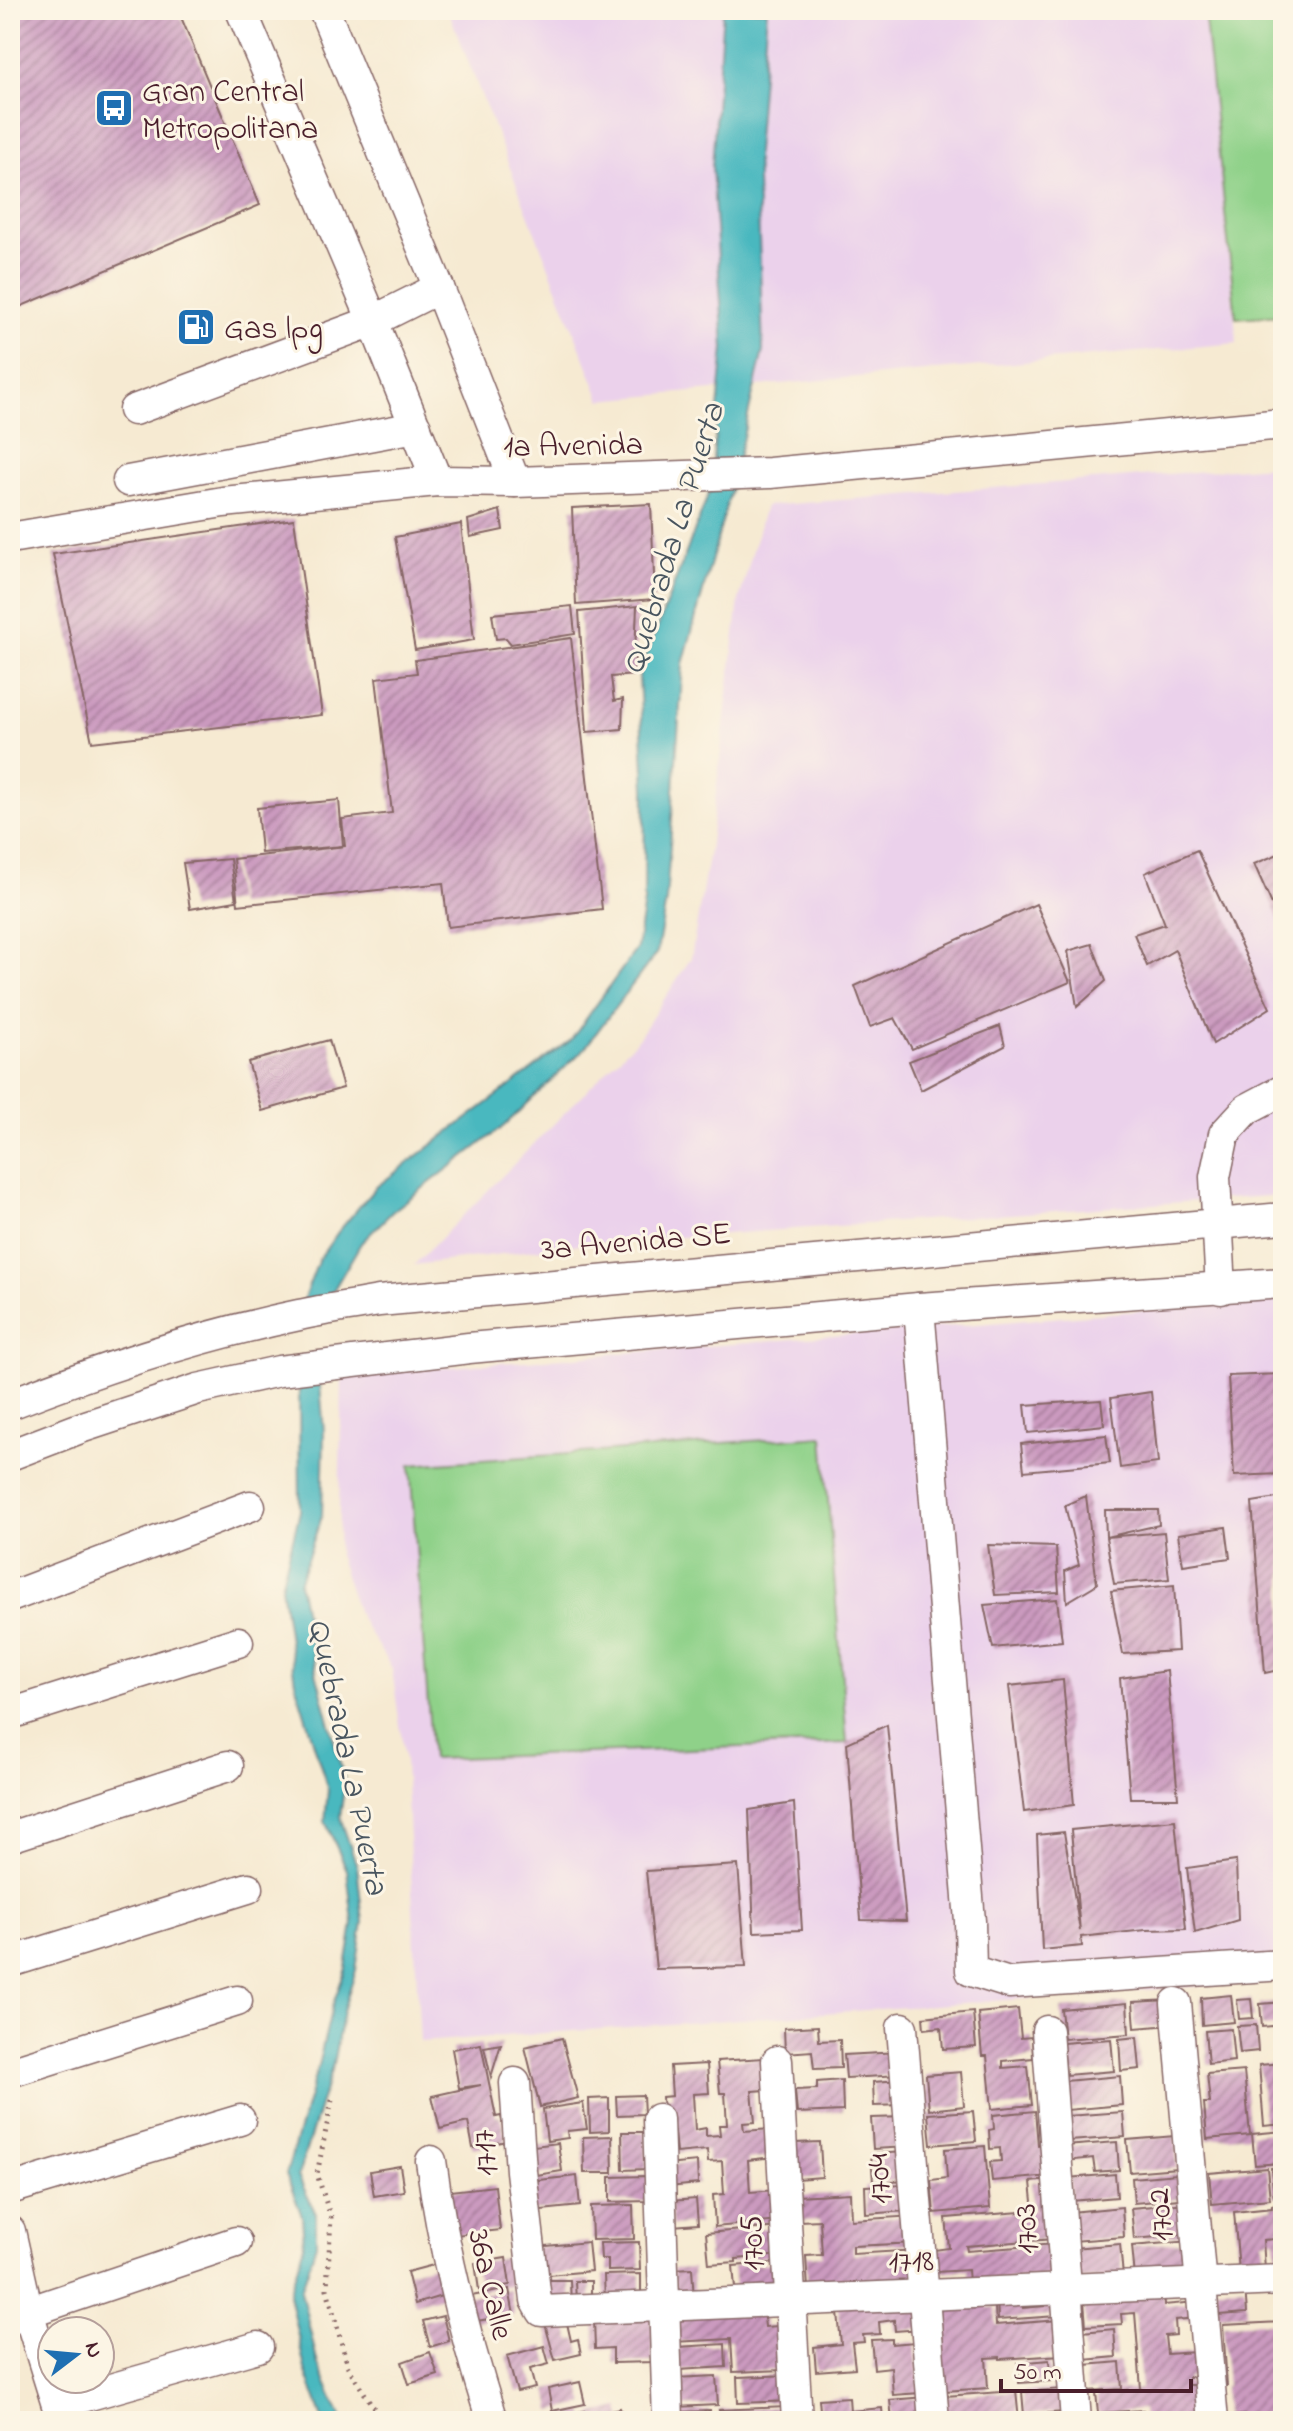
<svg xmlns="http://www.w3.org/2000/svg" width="1293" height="2431" font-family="'Indie Flower',sans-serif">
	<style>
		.built { fill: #ebd1eb }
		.grass { fill: #8fd189; stroke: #6c785a; stroke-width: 2 }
		.water { fill: #48b8bf; stroke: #496c75; stroke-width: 2 }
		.building { fill: url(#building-hatch) }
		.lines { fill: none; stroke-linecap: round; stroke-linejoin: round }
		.minor-casing { stroke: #866665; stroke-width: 33 }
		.path { stroke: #866665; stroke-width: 5; stroke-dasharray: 2 6; stroke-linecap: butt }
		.minor { stroke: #fff; stroke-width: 30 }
		.labels { text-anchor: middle; stroke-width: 6; stroke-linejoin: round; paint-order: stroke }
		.poi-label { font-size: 32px; fill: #4a1f2b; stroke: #fcf5e5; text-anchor: start }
		.street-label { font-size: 32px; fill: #4a1f2b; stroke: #fcf5e5 }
		.water-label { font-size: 34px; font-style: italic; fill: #49555f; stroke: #fcf5e5 }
	</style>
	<defs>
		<pattern id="building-hatch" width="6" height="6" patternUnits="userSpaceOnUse" patternTransform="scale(2)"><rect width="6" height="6" fill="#cb9abf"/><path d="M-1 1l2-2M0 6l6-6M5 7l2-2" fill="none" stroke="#a77d9b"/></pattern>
	</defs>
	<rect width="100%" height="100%" fill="#fcf5e5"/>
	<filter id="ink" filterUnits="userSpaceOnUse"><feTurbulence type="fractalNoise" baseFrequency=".0125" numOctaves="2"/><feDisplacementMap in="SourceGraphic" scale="16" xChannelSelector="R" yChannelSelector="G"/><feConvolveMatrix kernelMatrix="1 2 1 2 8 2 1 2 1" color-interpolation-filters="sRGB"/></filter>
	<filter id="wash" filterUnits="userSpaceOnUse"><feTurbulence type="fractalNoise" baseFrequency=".006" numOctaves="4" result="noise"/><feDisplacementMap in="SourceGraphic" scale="32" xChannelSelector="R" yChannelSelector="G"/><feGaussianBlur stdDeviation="1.8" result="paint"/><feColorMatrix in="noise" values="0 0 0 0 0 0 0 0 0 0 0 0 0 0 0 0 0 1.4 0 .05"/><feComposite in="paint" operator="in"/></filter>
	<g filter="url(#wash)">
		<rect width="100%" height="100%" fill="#f6ead2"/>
		<g class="built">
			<path d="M448 10H1204L1237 343 601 400Z"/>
			<path d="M1283 465V1195L580 1244 414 1265 638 1039 691 958 709 851 739 600 765 506Z"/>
			<path d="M1283 1299V1980L420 2042 405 1762 392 1669 359 1616 338 1555 342 1376Z"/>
		</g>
		<g class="grass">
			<path d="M1204 10H1283V315L1236 318Z"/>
			<path d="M823 1436 847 1743 432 1759 410 1465Z"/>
		</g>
		<g class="water">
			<path d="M723 10H767L756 152 763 351 730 493 683 664 666 901 657 952 584 1049 504 1126 393 1211 361 1243 320 1313 303 1301 319 1259 338 1232 375 1188 571 1040 637 948 644 901 645 789 639 676 710 490 724 348 712 167Z"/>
			<path d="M310 1377 320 1384 324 1432 322 1515 299 1583 316 1672 345 1782 340 1817 357 1866 363 1922 356 1970 343 2011 333 2064 298 2176 316 2214V2244L301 2291 318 2365 343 2421H324L305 2369 289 2294 304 2245 302 2216 286 2174 319 2062 332 2007 346 1968 353 1923 347 1870 325 1821 328 1790 295 1682 281 1586 300 1511 299 1385Z"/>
		</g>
		<g id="blocks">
			<g class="building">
				<path d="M10 10H178L260 205 10 311Z"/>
				<path d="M651 504 655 599 576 605 572 508Z"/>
				<path d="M500 510 503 530 470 537 468 520Z"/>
				<path d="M294 519 322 715 92 742 53 554Z"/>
				<path d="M461 524 474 640 415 650 395 537Z"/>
				<path d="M572 606 575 634 511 644 506 638 496 639 492 614Z"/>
				<path d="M637 606 634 675 611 677 614 701 623 699 622 729 587 732 579 612Z"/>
				<path d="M571 638 602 909 448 927 443 883 238 905 233 859 345 846 342 819 392 813 376 678 417 673 415 660Z"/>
				<path d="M339 800 343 846 261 853 257 808Z"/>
				<path d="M1197 850 1270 1008 1213 1044 1175 950 1147 966 1134 934 1165 924 1145 873Z"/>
				<path d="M1283 852V929L1254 864Z"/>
				<path d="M230 859 236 901 190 909 183 863Z"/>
				<path d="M1036 904 1070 982 912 1049 895 1018 870 1027 855 986Z"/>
				<path d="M1092 944 1106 981 1077 1007 1068 951Z"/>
				<path d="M1000 1026 1005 1046 921 1090 909 1061Z"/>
				<path d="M329 1040 343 1088 262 1111 248 1062Z"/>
				<path d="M1283 1374V1474L1234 1476 1228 1376Z"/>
				<path d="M1151 1392 1158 1463 1120 1468 1111 1398Z"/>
				<path d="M1101 1400 1104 1425 1028 1433 1025 1405Z"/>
				<path d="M1106 1435 1110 1463 1024 1471 1021 1444Z"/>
				<path d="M1086 1496 1097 1584 1067 1602 1065 1571 1079 1565 1065 1505Z"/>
				<path d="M1283 1497V1669L1265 1673 1252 1502Z"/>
				<path d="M1105 1510H1158L1159 1525 1106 1537 1164 1532 1169 1579 1114 1584 1106 1537Z"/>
				<path d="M1226 1527 1230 1558 1183 1565 1178 1534Z"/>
				<path d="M988 1545 1056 1547 1059 1592 995 1595Z"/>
				<path d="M1174 1585 1178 1651 1123 1654 1111 1591Z"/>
				<path d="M1057 1599 1062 1641 993 1648 984 1605Z"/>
				<path d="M1167 1671 1178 1798H1130L1120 1678Z"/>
				<path d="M1063 1680 1074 1805 1024 1812 1009 1686Z"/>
				<path d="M887 1725 906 1921 861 1920 847 1743Z"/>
				<path d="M794 1803 802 1930 754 1932 749 1810Z"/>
				<path d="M1175 1820 1186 1929 1146 1930 1081 1937 1082 1946 1042 1950 1037 1835 1064 1832 1080 1931 1071 1830Z"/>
				<path d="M1236 1861 1238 1920 1195 1933 1187 1868Z"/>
				<path d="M738 1865 746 1967 656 1969 646 1871Z"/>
				<path d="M1231 1995 1234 2022 1202 2025 1201 1998Z"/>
				<path d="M1251 1999 1253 2018 1239 2019 1237 2000Z"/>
				<path d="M1170 2000 1172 2025 1135 2028 1133 2002Z"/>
				<path d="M1283 2002V2025L1262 2027 1260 2004Z"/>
				<path d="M1127 2003 1129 2034 1064 2039 1061 2009Z"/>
				<path d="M1018 2009 1021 2038 1032 2037 1033 2058 1003 2061V2068L1028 2066 1032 2105 992 2109 987 2056H982L978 2013Z"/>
				<path d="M973 2012 976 2047 943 2049 941 2027 924 2029 923 2017Z"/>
				<path d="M1256 2025 1258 2051 1240 2053 1237 2026Z"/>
				<path d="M818 2026 819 2041 840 2040 841 2068 814 2069 812 2051 785 2053 784 2028Z"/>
				<path d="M1231 2029 1234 2061 1208 2064 1205 2031Z"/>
				<path d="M1137 2037 1140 2069 1121 2071 1119 2039Z"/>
				<path d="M562 2038 578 2098 540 2107 525 2047Z"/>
				<path d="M1111 2039 1114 2071 1066 2075 1063 2043Z"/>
				<path d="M481 2044 496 2117 501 2116 506 2141 473 2148 468 2122 440 2129 432 2096 481 2085 459 2088 452 2049Z"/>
				<path d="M501 2044 491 2077 484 2047Z"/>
				<path d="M899 2052 901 2075 846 2078 844 2055Z"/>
				<path d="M764 2058 766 2090 752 2091 755 2122 743 2123 744 2131 771 2129 773 2157 748 2160 750 2192 777 2190 779 2221 715 2227 713 2195 724 2194 722 2161 708 2162 707 2150 676 2153 674 2131 664 2132 662 2097 672 2096 670 2066 707 2064 709 2093 693 2094 695 2130 706 2128V2136L720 2135 719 2125H727L725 2093H720L717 2061Z"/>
				<path d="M1283 2063V2124L1264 2126 1259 2065Z"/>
				<path d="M1244 2071 1250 2135 1207 2139 1204 2103H1210L1207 2074Z"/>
				<path d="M961 2072 964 2106 929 2110 926 2075Z"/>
				<path d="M1120 2076 1122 2105 1067 2110 1065 2081Z"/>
				<path d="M842 2080 843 2111 797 2113 795 2090 817 2089V2082Z"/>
				<path d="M901 2080 902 2105 874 2106 873 2082Z"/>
				<path d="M643 2095 644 2114 617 2115 616 2096Z"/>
				<path d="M609 2098V2131L590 2132 589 2099Z"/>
				<path d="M583 2103 587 2129 567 2131 568 2138 547 2141 543 2109Z"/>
				<path d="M973 2111 976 2141 931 2145 928 2114Z"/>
				<path d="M1035 2111 1038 2145 1048 2144 1051 2176 992 2181 990 2162 1001 2161 1000 2148 990 2149 989 2130 994 2129 993 2115Z"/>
				<path d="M1123 2112 1125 2137 1069 2141 1067 2116Z"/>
				<path d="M907 2117 908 2147 873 2149 871 2118Z"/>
				<path d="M1283 2131V2151H1279L1280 2163 1255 2165 1252 2134Z"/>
				<path d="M622 2132H646L647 2169 623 2170Z"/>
				<path d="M612 2136 613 2173H584L583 2137Z"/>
				<path d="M1175 2136 1177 2168 1130 2172 1127 2140Z"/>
				<path d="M820 2142 822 2177 797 2179 795 2143Z"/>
				<path d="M1117 2142 1119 2170 1095 2172 1093 2158 1067 2161 1065 2146Z"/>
				<path d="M558 2143 562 2171 530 2176 528 2159 535 2158 533 2146Z"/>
				<path d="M985 2146 990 2208 934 2213 931 2180 947 2178 945 2149Z"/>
				<path d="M907 2152 908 2180 873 2182 871 2154Z"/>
				<path d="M697 2162 698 2184 668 2187 666 2165Z"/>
				<path d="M400 2166 404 2191 374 2196 370 2171Z"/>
				<path d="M1283 2167V2196L1274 2197 1271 2168Z"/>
				<path d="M1267 2168 1270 2199 1212 2204 1209 2173Z"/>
				<path d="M1115 2174 1117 2197 1071 2201 1069 2178Z"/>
				<path d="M1177 2174 1179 2199 1134 2203 1132 2178Z"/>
				<path d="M577 2176 580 2206 532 2211 529 2181Z"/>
				<path d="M647 2176 648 2201 610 2202V2177Z"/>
				<path d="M1048 2180 1053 2239 966 2246 967 2251 1055 2244 1057 2275 969 2282 968 2270 935 2272 934 2250 949 2248 946 2218 1034 2211 1031 2182Z"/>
				<path d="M904 2184 906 2211 866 2214 865 2186Z"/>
				<path d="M495 2186 500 2230 455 2235 440 2192Z"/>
				<path d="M850 2193 851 2220 915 2216 917 2243 853 2246V2254L917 2250 919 2283 808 2289 806 2256 822 2255 820 2220 799 2221 797 2196Z"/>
				<path d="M696 2199 698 2224 672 2226 670 2201Z"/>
				<path d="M1187 2203 1190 2234 1134 2239 1131 2208Z"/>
				<path d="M1283 2204V2270H1278L1275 2239 1263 2240 1265 2269 1239 2271 1234 2212 1272 2208V2205Z"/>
				<path d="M633 2205 634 2239 592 2240 591 2206Z"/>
				<path d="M1122 2207 1124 2237 1073 2241 1071 2212Z"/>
				<path d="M780 2227 783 2255 736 2259V2262L709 2264 706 2233Z"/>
				<path d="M1190 2241 1193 2272 1135 2277 1132 2246Z"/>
				<path d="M588 2242 591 2271 538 2276 536 2247Z"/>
				<path d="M639 2242 640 2270 608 2271V2259H601L600 2243Z"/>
				<path d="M1120 2244 1123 2276 1076 2280 1073 2248Z"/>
				<path d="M506 2258 510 2285 479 2290 475 2263Z"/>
				<path d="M784 2262 787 2295 736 2299 733 2266Z"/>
				<path d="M437 2264 445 2295 415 2304 407 2272Z"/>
				<path d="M692 2268 694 2300 676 2301 673 2269Z"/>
				<path d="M641 2274V2299L605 2301 604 2275Z"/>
				<path d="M542 2280H570L571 2306 543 2307Z"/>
				<path d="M575 2281H591V2301H576Z"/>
				<path d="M1245 2287 1247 2313 1218 2315 1216 2288Z"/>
				<path d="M509 2289 514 2315 470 2322 466 2297Z"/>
				<path d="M1163 2293 1164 2305 1196 2302 1198 2318 1175 2320 1176 2335 1165 2336 1167 2354 1196 2352 1198 2376 1188 2377V2385H1202L1204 2421H1144L1143 2410 1098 2413 1096 2392 1141 2389 1135 2313 1121 2314 1122 2324 1086 2326 1084 2301Z"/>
				<path d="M986 2294 988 2308 995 2307 996 2325 1059 2320 1062 2355 1000 2359V2357L986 2358 988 2388 945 2391 938 2298Z"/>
				<path d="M1022 2294 1023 2308 1045 2306 1044 2297 1056 2296 1057 2316 998 2320 997 2296Z"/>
				<path d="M919 2295 922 2329 895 2331 894 2320 879 2322 880 2334 863 2335 864 2342 852 2343 855 2368 816 2371 814 2347 841 2344 837 2302Z"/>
				<path d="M763 2307 765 2327 778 2326 784 2370 733 2372 731 2339 673 2342 672 2312Z"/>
				<path d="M443 2316 449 2341 430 2347 423 2321Z"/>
				<path d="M652 2316 653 2362 613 2363V2348L595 2349 594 2318Z"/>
				<path d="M566 2319 571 2341 578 2339 581 2354 555 2360 545 2324Z"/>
				<path d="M1283 2322V2351H1280L1283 2414 1225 2416 1224 2386H1227L1223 2325Z"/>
				<path d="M1114 2329 1116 2357 1084 2360 1082 2332Z"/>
				<path d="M892 2339V2344L915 2342 920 2393 893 2395 891 2367 874 2369 871 2340Z"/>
				<path d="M725 2344 726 2367 679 2370 678 2347Z"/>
				<path d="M544 2346 549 2364 530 2369 535 2388 517 2392 507 2356Z"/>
				<path d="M430 2352 438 2375 409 2384 402 2362Z"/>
				<path d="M1049 2360 1051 2381 1019 2383 1018 2363Z"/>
				<path d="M1120 2362 1122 2389 1087 2391 1085 2365Z"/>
				<path d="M792 2375 793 2401 738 2403 737 2377Z"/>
				<path d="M716 2376 718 2405 675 2407 674 2378Z"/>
				<path d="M580 2382 585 2404 552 2411 548 2389Z"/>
				<path d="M1063 2389 1064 2412 1024 2415 1022 2392Z"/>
				<path d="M1016 2391 1019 2421H947L945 2396Z"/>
				<path d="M849 2397 850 2411 882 2408 883 2421H821L819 2399Z"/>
				<path d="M925 2397 927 2421H892L890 2400Z"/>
				<path d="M786 2407 787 2421H720L719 2410Z"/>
				<path d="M620 2408 623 2421H594L592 2414Z"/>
				<path d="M584 2411 586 2421H557L556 2416Z"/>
				<path d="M710 2411V2421H680L679 2412Z"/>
			</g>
		</g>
	</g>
	<g filter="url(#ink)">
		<use href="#blocks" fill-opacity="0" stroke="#866665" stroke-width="2"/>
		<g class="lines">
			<g class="minor-casing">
				<g id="minor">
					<path d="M241 10 373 321 437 481"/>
					<path d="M324 10 439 288 515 482"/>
					<path d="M134 410 373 321 439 288"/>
					<path d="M128 481 416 427"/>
					<path d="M10 538 223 502 437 481 515 482 770 473 1283 424"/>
					<path d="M1221 1289 1215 1177 1224 1134 1247 1109 1283 1090"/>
					<path d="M919 1308 970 1921 971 1971 1009 1983 1283 1965"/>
					<path d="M10 1404C102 1368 203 1335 299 1315 326 1309 352 1306 379 1301L1283 1218"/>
					<path d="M10 1455 83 1427 198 1389 279 1371 469 1348 919 1308 1283 1283"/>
					<path d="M10 1597 250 1506"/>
					<path d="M10 1714 238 1642"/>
					<path d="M10 1837 228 1766"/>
					<path d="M10 1962 248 1888"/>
					<path d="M1176 2003 1213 2421"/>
					<path d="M902 2028 934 2421"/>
					<path d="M1047 2031 1076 2421"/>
					<path d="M777 2061 797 2421"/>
					<path d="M10 2072 237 2001"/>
					<path d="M515 2083 521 2171 536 2300 542 2311 1283 2280"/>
					<path d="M658 2119 668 2421"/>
					<path d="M431 2161C443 2250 465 2336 492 2421"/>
					<path d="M10 2189 240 2120"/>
					<path d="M10 2231 28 2312 62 2421"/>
					<path d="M10 2318 236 2242"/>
					<path d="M58 2404 258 2347"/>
				</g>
			</g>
			<path class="path" d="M332 2100 317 2174 331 2218 327 2289 348 2367 382 2421"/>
			<use href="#minor" class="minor"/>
		</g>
	</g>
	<defs>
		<g id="bus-square" transform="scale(2)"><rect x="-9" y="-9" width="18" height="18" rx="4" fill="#1f6fb2" stroke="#fcf5e5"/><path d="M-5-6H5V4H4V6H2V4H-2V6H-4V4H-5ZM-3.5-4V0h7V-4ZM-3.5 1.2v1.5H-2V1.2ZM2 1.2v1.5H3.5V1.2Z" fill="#fff"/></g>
		<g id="fuel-square" transform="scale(2)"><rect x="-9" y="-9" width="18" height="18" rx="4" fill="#1f6fb2" stroke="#fcf5e5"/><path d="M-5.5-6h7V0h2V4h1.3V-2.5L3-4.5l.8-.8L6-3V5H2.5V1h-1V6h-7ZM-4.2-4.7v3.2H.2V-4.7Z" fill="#fff"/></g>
	</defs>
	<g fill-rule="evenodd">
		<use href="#bus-square" x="114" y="108"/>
		<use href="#fuel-square" x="196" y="327"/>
	</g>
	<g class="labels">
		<g class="poi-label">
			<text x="142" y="101">Gran Central<tspan x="142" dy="37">Metropolitana</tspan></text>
			<text x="224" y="338">Gas lpg</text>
		</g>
		<g class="street-label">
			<text transform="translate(573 444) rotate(-1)" y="11">1a Avenida</text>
			<text transform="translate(636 1240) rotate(-5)" y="11">3a Avenida SE</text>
			<text transform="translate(484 2153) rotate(-95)" y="11">1717</text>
			<text transform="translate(878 2179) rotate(-95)" y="11">1704</text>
			<text transform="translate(1159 2215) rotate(-95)" y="11">1702</text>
			<text transform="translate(1025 2229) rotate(-94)" y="11">1703</text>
			<text transform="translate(751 2243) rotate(-93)" y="11">1705</text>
			<text transform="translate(911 2260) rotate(-2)" y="11">1718</text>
			<text transform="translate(492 2284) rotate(77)" y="11">36a Calle</text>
		</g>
		<g class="water-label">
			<text transform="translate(671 538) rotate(-73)" y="12">Quebrada La Puerta</text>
			<text transform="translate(350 1756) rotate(78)" y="12">Quebrada La Puerta</text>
		</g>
	</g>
	<rect width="1293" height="2431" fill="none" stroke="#fcf5e5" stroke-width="40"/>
	<g transform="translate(76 2355) rotate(74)"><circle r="38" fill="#fcf5e5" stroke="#b59f9b" stroke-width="2"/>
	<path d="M0-6L14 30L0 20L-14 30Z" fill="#1f6fb2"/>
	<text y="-12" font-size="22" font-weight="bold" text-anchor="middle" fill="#4a1f2b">N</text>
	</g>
	<path d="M1001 2379v12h190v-12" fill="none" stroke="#4a1f2b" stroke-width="4"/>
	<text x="1013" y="2379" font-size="24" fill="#4a1f2b" stroke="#fcf5e5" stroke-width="6" paint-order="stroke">50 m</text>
</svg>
